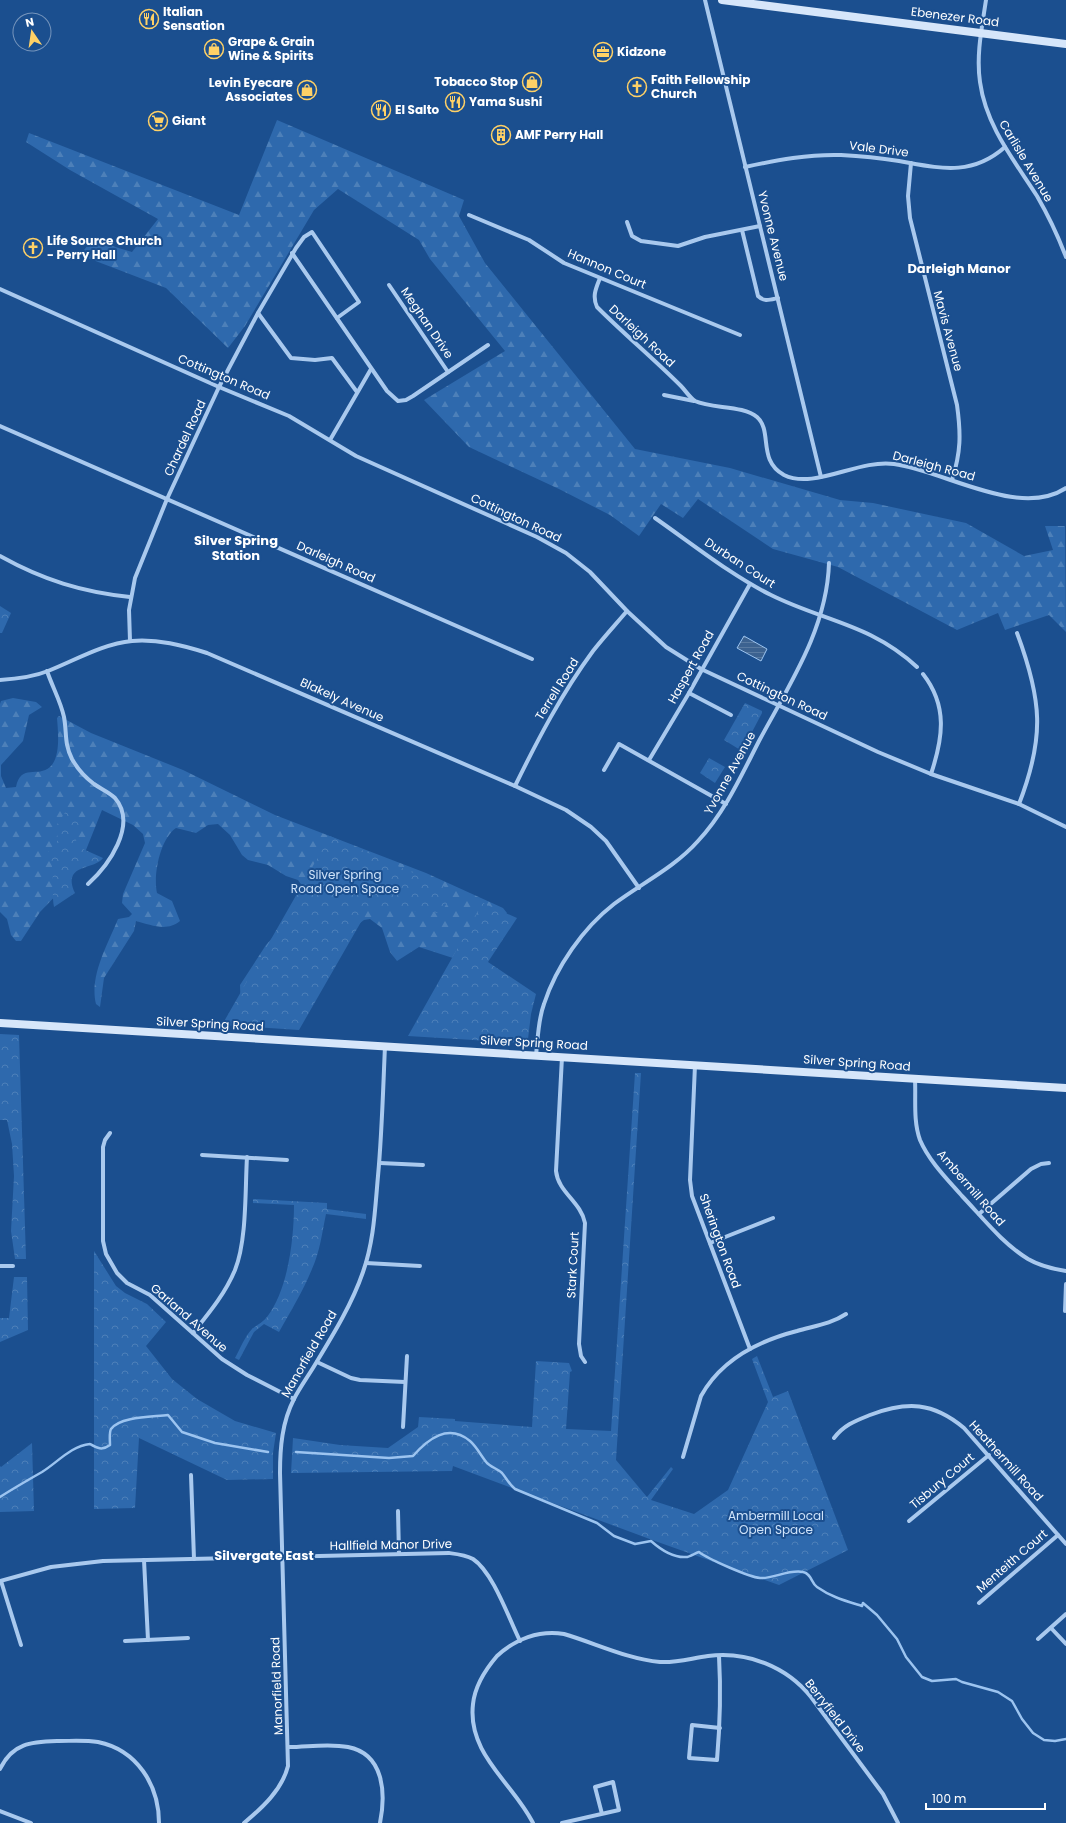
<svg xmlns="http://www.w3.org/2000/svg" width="1066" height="1823" font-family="Poppins,sans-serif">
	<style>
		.forest { fill: url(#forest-firs) }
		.park { fill: url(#park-crowns) }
		.water { fill: url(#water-rules); stroke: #9cc4f0 }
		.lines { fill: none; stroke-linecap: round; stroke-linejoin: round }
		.stream { stroke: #9cc4f0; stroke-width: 2.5 }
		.street { stroke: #a9c9ee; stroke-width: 4 }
		.secondary { stroke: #d6e6fa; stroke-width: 8 }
		.labels { text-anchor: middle; stroke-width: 4; stroke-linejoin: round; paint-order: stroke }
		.poi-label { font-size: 12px; font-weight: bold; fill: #fff; stroke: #1b4f8f; text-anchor: start }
		.street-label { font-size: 12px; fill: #fff; stroke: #1b4f8f }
		.park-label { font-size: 12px; fill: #cfe3fa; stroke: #1b4f8f }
		.neighbourhood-label { font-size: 13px; font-weight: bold; fill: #fff; stroke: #1b4f8f }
	</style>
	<defs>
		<pattern id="forest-firs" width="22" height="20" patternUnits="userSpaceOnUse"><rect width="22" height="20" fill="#2e69ad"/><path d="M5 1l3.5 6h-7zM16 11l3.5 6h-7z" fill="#4d80b9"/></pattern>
		<pattern id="park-crowns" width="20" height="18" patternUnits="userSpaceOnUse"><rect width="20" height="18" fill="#2e69ad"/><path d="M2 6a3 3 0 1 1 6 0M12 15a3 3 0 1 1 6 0" fill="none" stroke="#4d80b9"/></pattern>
		<pattern id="water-rules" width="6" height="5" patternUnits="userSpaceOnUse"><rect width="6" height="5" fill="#3c6290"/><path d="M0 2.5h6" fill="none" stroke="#597aa1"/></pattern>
	</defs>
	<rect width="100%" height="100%" fill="#1b4f8f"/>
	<g class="forest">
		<path d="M277 120 464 200 459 216 485 263 635 449 730 468 840 500 873 503 966 523 1024 556 1053 550 1045 526H1065L1066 632 1049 615 1005 630 998 613 957 630 838 567 773 549 698 499 683 518 661 504 639 536 610 515 559 489 469 447 424 400 505 351 430 259 419 240 338 189 314 210 245 326 228 348 166 288 80 255 92 240 132 252 158 219 70 170 26 142 29 133 239 215Z"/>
		<path d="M13 698 36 702 42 707 29 715 23 741 1 765V776L6 788 16 787C21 763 38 778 50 767 61 757 58 731 57 718L59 716 91 733 183 770 275 815 426 873 503 908 507 913 496 927 459 960 419 947 397 961 390 952 382 928 370 919 364 920 241 1013 240 985 266 945 302 904 303 887 298 880 286 876 268 865 248 860 242 855 230 835 218 824 208 825 196 833 176 828C160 839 153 875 157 893L172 901 180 921C167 932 151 925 136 921L134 931 104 978 100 1007 96 1004C89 976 108 944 118 919L129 917 132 914 122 903 123 894 145 843 143 834 133 825 102 810 86 850 64 887 40 912 21 941H16L11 935 7 919 0 912V704L1 701Z"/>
	</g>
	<g class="park">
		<path d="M0 606 11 613 2 633H0Z"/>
		<path d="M745 703 762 711V713L742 751 724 740Z"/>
		<path d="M709 758 725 767 715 783 700 773Z"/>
		<path d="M66 811 83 826 74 845 103 858C93 871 62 863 75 893L54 907C51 889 56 868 48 852L58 840 56 826Z"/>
		<path d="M330 836 454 891 441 913 369 908 299 1030 222 1025Z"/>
		<path d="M483 903 517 918 488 962 536 994 531 1014 528 1039 524 1043 408 1036Z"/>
		<path d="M0 1034 19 1035 26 1259H15L11 1231 14 1176 12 1144 7 1120H0Z"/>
		<path d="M635 1073H641L616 1460 647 1497 671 1467 673 1469 651 1500 694 1514 728 1490 768 1402 752 1359 757 1356 773 1397 788 1391 848 1550 779 1585 655 1541 453 1466 452 1471 291 1473 293 1438 340 1445 388 1448 418 1427 419 1417 455 1419V1421L532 1427 536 1361 569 1363 572 1371 570 1372 566 1429 611 1431Z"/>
		<path d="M253 1199 327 1203V1209L366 1214V1219L326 1214C322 1233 320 1251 312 1269 303 1291 291 1311 279 1332L264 1324 254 1332 239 1360 235 1358C240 1349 245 1336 252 1329 257 1325 263 1322 267 1317 288 1290 294 1239 294 1205L253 1203Z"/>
		<path d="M94 1251 116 1286 125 1293 147 1304 166 1322 146 1346 172 1379 197 1399 235 1421 276 1433 273 1453V1479L227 1480 139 1438 135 1508 94 1509Z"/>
		<path d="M14 1277H27L28 1330 0 1342V1318H9Z"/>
		<path d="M32 1443 34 1511 0 1512V1466L1 1467Z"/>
	</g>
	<path class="water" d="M744 636 767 649 761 661 737 648Z"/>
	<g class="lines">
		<g class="stream">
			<path d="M296 1452 389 1458 413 1456C428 1439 448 1423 470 1441 477 1447 481 1456 487 1463 491 1467 498 1469 502 1473 507 1479 509 1484 515 1489L597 1523 614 1536 635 1544 651 1541C660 1549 673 1558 686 1557 690 1557 695 1553 699 1552 708 1559 749 1577 760 1578 773 1579 789 1569 803 1572 812 1574 811 1583 817 1587 831 1597 846 1601 862 1606L863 1603 877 1615 897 1639 906 1657 922 1677 932 1681 956 1679 962 1682 998 1692 1012 1701 1022 1719 1033 1733 1044 1740 1055 1741 1066 1739"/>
			<path d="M0 1497C14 1488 28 1480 42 1472 58 1462 71 1446 90 1444 97 1448 102 1451 110 1445 110 1440 109 1433 111 1429 120 1416 154 1417 168 1415L182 1432 215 1443 268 1452"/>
		</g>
		<g class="street">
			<path d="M705 0 821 477"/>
			<path d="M986 0C982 27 976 55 980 82 986 126 1014 160 1037 196 1048 215 1058 236 1066 257"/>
			<path d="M911 163 908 196 910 218 957 405C961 434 961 452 952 480"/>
			<path d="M745 167C777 160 809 154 841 155 860 156 880 158 899 161 939 168 971 177 1005 147"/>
			<path d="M469 215 529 240 564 263 740 335"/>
			<path d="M627 222 632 236 641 241 678 246 705 237 760 226"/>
			<path d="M742 230 758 296C764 302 769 300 778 298"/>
			<path d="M292 253 387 391 398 401 406 400 413 396 488 345"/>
			<path d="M600 278C596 288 592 296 597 307 624 334 654 359 681 386 685 390 690 398 695 401 712 409 743 405 757 417 773 431 757 460 784 475 814 490 858 459 894 464 943 470 1019 519 1066 488"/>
			<path d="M389 285 448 372"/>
			<path d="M0 289 219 387 289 416 356 456 537 537 566 553 590 572 627 611 666 647 701 669 878 752 931 774 1019 804 1066 827"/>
			<path d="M258 313 291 358 315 360 332 358 357 392"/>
			<path d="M664 395 694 401"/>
			<path d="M0 426 532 659"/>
			<path d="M330 440 371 369"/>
			<path d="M655 518C691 543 732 576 771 595 823 621 871 624 917 667"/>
			<path d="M0 556C43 580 82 592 130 597"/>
			<path d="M1017 633C1042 700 1045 737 1019 804"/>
			<path d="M130 641 129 610 135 578 167 499 219 387 258 313 296 248 304 237 312 232 359 302 337 318"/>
			<path d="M47 671C52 686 61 702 64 717 67 733 64 743 72 759 77 768 86 778 94 784 101 789 109 792 115 798 138 825 108 866 88 884"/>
			<path d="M923 674C948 706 943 738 931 774"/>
			<path d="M0 680C16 679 33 677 48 671 76 660 102 644 132 641 158 639 182 645 207 653L515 786 566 810 591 827 606 841 639 888"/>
			<path d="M689 693 731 715"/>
			<path d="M649 760 689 693 750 584"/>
			<path d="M604 770 619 744 726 804"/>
			<path d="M515 786C538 739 562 693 593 651 604 637 616 624 627 611"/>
			<path d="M536 1055C538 1038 538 1020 544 1004 556 967 583 928 614 904 642 883 674 868 698 841 725 812 741 776 759 741 789 685 827 629 829 563"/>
			<path d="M562 1057 556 1171C558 1192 581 1202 585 1223L579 1344 581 1356 585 1362"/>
			<path d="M695 1065 690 1180 692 1196 750 1349"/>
			<path d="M915 1079C916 1099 913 1121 920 1140 929 1161 947 1179 962 1196 983 1218 1002 1243 1028 1259 1040 1266 1053 1269 1066 1271"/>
			<path d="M110 1133 105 1140 103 1147V1241L106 1254 117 1273 127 1283 150 1295 222 1359 247 1375 294 1399"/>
			<path d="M202 1155 287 1160"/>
			<path d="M380 1163 423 1165"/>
			<path d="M979 1214 1031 1169 1041 1164 1049 1163"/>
			<path d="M710 1243 773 1218"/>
			<path d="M366 1263 420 1266"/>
			<path d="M0 1266H13"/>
			<path d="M1065 1311 1066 1284"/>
			<path d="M193 1333C209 1313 225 1294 235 1270 247 1240 245 1190 247 1157"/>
			<path d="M317 1362 351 1378 360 1380 405 1382"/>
			<path d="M403 1427 407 1356"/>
			<path d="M834 1438C844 1425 855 1421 870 1415 907 1401 933 1402 964 1428L1066 1544"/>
			<path d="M683 1457 701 1396C721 1360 758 1341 797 1331 814 1326 831 1324 846 1314"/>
			<path d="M191 1475 194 1559"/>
			<path d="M398 1511 399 1554"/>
			<path d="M909 1521 989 1455"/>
			<path d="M144 1560 148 1640"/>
			<path d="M0 1581 51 1567 103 1561 449 1553C457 1554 466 1555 473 1559 493 1572 509 1619 520 1641"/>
			<path d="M1 1581 21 1645"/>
			<path d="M979 1603 1058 1535"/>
			<path d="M1051 1628 1066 1644"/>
			<path d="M1038 1639 1066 1614"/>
			<path d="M125 1641 188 1638"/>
			<path d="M719 1656C721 1691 720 1725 717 1760L689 1758 692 1725 720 1728"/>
			<path d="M289 1747C307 1747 329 1743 348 1747 384 1754 386 1793 380 1823"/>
			<path d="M0 1769C13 1742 32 1742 59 1741 72 1741 85 1740 98 1742 137 1750 159 1785 159 1823"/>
			<path d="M0 1811 31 1823"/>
			<path d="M244 1823C262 1808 282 1790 288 1766L280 1473C280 1448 282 1422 294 1399 300 1387 309 1375 316 1363 333 1335 352 1304 363 1272 374 1241 375 1209 378 1176 382 1133 383 1090 385 1046"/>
			<path d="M533 1823C513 1783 467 1754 473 1704 475 1685 485 1670 497 1656 515 1639 539 1630 564 1634 595 1643 627 1659 660 1662 677 1663 692 1658 708 1656 748 1651 787 1667 811 1697L883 1794 898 1823"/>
			<path d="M562 1823 619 1810 613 1782 595 1787 602 1814"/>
		</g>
		<g class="secondary">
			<path d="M722 0 1066 44"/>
			<path d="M0 1023 1066 1088"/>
		</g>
	</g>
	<defs>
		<g id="restaurant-ring" transform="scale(1)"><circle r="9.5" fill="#1b4f8f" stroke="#ffd166" stroke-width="1.5"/><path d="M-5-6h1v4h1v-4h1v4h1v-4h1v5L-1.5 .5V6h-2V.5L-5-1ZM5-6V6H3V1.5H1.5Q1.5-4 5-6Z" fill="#ffd166"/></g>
		<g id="shop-ring" transform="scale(1)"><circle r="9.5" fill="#1b4f8f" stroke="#ffd166" stroke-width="1.5"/><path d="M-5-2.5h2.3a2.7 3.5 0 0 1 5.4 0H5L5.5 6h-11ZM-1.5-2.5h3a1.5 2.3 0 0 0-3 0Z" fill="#ffd166"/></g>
		<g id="office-ring" transform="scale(1)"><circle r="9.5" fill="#1b4f8f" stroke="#ffd166" stroke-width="1.5"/><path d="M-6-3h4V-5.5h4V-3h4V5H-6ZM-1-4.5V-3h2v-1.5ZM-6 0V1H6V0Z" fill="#ffd166"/></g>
		<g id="church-ring" transform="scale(1)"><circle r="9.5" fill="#1b4f8f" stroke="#ffd166" stroke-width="1.5"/><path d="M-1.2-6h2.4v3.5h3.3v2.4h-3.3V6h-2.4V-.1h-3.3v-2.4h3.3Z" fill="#ffd166"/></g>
		<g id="supermarket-ring" transform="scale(1)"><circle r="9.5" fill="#1b4f8f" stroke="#ffd166" stroke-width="1.5"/><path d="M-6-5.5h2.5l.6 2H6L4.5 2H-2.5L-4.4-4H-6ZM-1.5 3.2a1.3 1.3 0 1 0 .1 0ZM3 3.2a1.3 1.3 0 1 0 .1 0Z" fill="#ffd166"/></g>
		<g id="building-ring" transform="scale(1)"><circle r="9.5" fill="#1b4f8f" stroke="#ffd166" stroke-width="1.5"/><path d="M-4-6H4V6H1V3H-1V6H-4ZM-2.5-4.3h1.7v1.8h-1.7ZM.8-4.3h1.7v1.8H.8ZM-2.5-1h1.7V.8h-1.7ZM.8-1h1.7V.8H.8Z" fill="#ffd166"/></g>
	</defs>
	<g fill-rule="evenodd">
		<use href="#restaurant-ring" x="149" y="19"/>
		<use href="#shop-ring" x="214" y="49"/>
		<use href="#office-ring" x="603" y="52"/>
		<use href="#shop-ring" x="532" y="82"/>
		<use href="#church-ring" x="637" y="87"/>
		<use href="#shop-ring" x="307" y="90"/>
		<use href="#restaurant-ring" x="455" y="102"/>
		<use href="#restaurant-ring" x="381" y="110"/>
		<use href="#supermarket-ring" x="158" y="121"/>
		<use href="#building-ring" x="501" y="135"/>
		<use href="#church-ring" x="33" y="248"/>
	</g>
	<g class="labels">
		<g class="poi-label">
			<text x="163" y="16">Italian<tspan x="163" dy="14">Sensation</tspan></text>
			<text x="228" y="46">Grape &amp; Grain<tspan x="228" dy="14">Wine &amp; Spirits</tspan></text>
			<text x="617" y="56">Kidzone</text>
			<text x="651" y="84">Faith Fellowship<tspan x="651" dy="14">Church</tspan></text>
			<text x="518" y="86" text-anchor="end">Tobacco Stop</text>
			<text x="293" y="87" text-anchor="end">Levin Eyecare<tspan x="293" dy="14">Associates</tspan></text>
			<text x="469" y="106">Yama Sushi</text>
			<text x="395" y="114">El Salto</text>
			<text x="172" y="125">Giant</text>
			<text x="515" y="139">AMF Perry Hall</text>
			<text x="47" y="245">Life Source Church<tspan x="47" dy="14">- Perry Hall</tspan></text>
		</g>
		<g class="street-label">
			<text transform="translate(955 17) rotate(7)" y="4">Ebenezer Road</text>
			<text transform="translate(879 149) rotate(7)" y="4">Vale Drive</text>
			<text transform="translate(1026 161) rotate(59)" y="4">Carlisle Avenue</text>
			<text transform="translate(773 236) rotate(76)" y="4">Yvonne Avenue</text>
			<text transform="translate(607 269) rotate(23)" y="4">Hannon Court</text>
			<text transform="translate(427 323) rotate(56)" y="4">Meghan Drive</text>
			<text transform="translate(948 331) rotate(75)" y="4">Mavis Avenue</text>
			<text transform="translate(642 336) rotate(43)" y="4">Darleigh Road</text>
			<text transform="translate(224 377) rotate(23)" y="4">Cottington Road</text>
			<text transform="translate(185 438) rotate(-65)" y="4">Chardel Road</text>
			<text transform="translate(934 466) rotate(15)" y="4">Darleigh Road</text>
			<text transform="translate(516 518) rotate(25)" y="4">Cottington Road</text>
			<text transform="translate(336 562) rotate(24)" y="4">Darleigh Road</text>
			<text transform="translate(740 563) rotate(33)" y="4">Durban Court</text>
			<text transform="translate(691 667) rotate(-61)" y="4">Haspert Road</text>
			<text transform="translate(557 689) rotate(-58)" y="4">Terrell Road</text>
			<text transform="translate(782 696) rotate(25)" y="4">Cottington Road</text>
			<text transform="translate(342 700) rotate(24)" y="4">Blakely Avenue</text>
			<text transform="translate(730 773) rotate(-61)" y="4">Yvonne Avenue</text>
			<text transform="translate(210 1024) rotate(3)" y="4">Silver Spring Road</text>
			<text transform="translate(534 1043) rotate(3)" y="4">Silver Spring Road</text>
			<text transform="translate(857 1063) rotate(4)" y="4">Silver Spring Road</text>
			<text transform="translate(971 1188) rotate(49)" y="4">Ambermill Road</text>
			<text transform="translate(720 1241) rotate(70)" y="4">Sherington Road</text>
			<text transform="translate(573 1265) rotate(-87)" y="4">Stark Court</text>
			<text transform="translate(189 1318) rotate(41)" y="4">Garland Avenue</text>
			<text transform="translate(309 1354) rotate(-60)" y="4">Manorfield Road</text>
			<text transform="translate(1006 1461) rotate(48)" y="4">Heathermill Road</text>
			<text transform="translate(942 1481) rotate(-40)" y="4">Tisbury Court</text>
			<text transform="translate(391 1545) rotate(-1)" y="4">Hallfield Manor Drive</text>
			<text transform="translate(1012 1561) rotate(-41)" y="4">Menteith Court</text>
			<text transform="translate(277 1686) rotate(-92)" y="4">Manorfield Road</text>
			<text transform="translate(835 1716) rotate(52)" y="4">Berryfield Drive</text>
		</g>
		<g class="park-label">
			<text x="345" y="879">Silver Spring<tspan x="345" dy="14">Road Open Space</tspan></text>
			<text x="776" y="1520">Ambermill Local<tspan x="776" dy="14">Open Space</tspan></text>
		</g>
		<g class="neighbourhood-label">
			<text x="959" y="273">Darleigh Manor</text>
			<text x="236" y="545">Silver Spring<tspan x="236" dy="15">Station</tspan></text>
			<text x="264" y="1560">Silvergate East</text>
		</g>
	</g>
	<g transform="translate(32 32) rotate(347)"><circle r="19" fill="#1b4f8f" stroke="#7695bc"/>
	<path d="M0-3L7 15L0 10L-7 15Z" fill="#ffd166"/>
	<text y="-6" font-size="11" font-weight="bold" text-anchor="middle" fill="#ffffff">N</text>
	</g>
	<path d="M926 1803v6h119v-6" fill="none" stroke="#ffffff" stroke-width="2"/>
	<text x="932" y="1803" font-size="12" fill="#ffffff" stroke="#1b4f8f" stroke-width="3" paint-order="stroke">100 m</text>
</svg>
